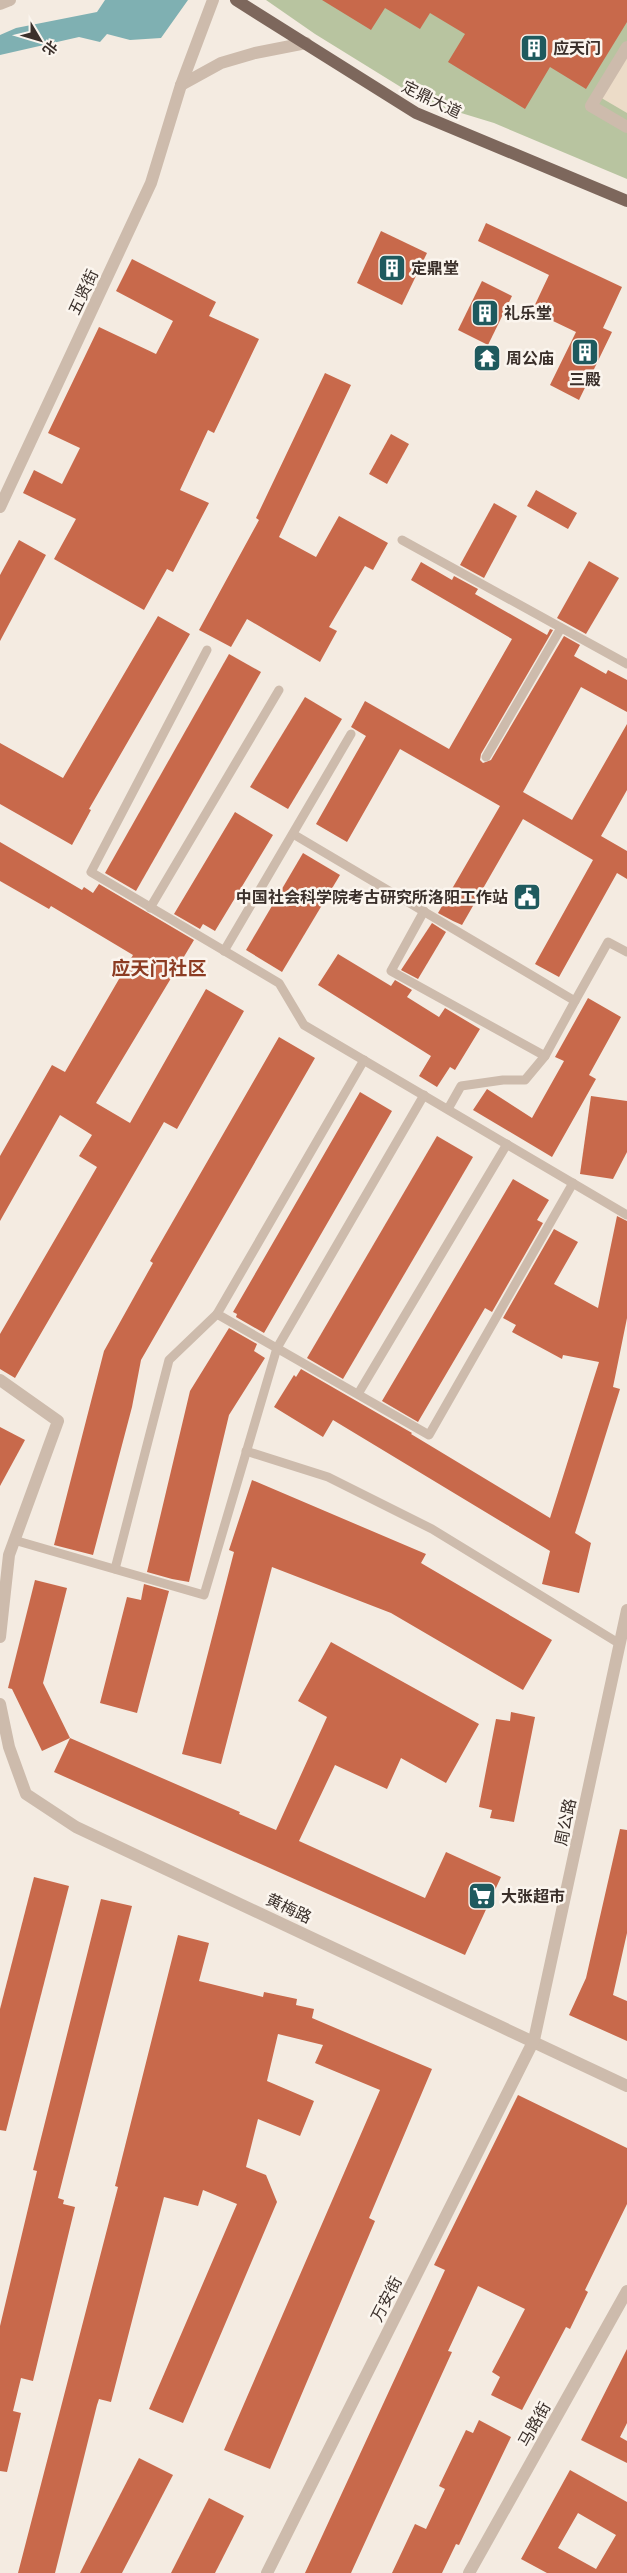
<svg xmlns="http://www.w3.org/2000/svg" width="627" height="2573" font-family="Barlow,'Noto Sans SC',sans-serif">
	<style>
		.green { fill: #b8c4a0 }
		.plaza { fill: #ecdcc8 }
		.water { fill: #7fb0b2 }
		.building { fill: #c8694b; fill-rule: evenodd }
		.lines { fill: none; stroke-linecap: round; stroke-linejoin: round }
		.lane { stroke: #cdbbac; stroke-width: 9 }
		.street { stroke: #cdbbac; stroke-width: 12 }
		.primary { stroke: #7d675c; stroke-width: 12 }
		.labels { text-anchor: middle; stroke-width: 5; stroke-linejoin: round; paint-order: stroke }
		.poi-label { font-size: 16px; font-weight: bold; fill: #3b302b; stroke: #fbf5ee; text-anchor: start }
		.street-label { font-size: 16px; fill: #3b302b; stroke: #fbf5ee }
		.quarter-label { font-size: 19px; font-weight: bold; fill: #8c3b22; stroke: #fbf5ee }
	</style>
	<rect width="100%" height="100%" fill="#f4ebe1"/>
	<path class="green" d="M266 0H627V179L494 123 425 102 315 34Z"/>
	<path class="plaza" d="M627 47V113L598 96Z"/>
	<path class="water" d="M105 0H188L161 38 130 40 107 34 100 42 79 37 0 55V35L16 28 97 12Z"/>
	<g class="building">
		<path d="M322 0H627V22L586 89 550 67 525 109 448 62 465 34 430 13 420 29 385 8 371 30Z"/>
		<path d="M486 223 622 287 603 328 612 332 579 400 550 385 576 332 532 311 549 275 478 241Z"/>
		<path d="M381 231 427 253 402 305 357 283Z"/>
		<path d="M132 259 216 302 209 316 259 339 214 433 208 430 180 490 209 503 173 572 167 569 144 610 54 559 76 519 23 493 34 470 62 484 80 448 48 433 99 327 156 354 173 321 116 291Z"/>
		<path d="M482 281 512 296 488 345 458 330Z"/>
		<path d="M325 373 351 385 279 537 316 557 339 516 388 543 373 570 365 566 329 627 337 631 320 662 247 619 231 647 199 630 259 520 256 518Z"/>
		<path d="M391 434 409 444 387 484 369 474Z"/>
		<path d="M536 490 577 513 568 529 527 506Z"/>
		<path d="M494 503 517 516 484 578 460 565Z"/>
		<path d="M19 540 46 555 0 641V575Z"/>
		<path d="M589 561 619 578 586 634 557 618Z"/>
		<path d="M421 562 452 580 454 576 478 589 475 594 547 635 550 629 553 630 481 754 480 760 483 763 491 760 564 636 580 645 574 656 606 674 608 670 627 680V712L581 687 523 792 572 820 627 724V790L601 836 627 851V879L617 873 559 977 535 964 593 860 523 819 462 925 453 921 438 913 500 806 400 749 347 842 316 824 366 736 351 727 365 701 449 749 512 639 411 580Z"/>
		<path d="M158 616 190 634 89 809 91 810 72 845 0 804V743L63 778Z"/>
		<path d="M229 654 261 672 136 891 105 873Z"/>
		<path d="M305 697 342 719 288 809 250 787Z"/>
		<path d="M235 812 273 835 215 931 203 924 200 929 174 914Z"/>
		<path d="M0 842 82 890 84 887 93 893 99 884 194 940 96 1103 130 1123 206 989 244 1011 177 1129 164 1122 15 1378 0 1369V1334L97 1167 79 1156 92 1135 60 1115 0 1221V1156L52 1065 65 1072 133 955 51 906 49 909 0 881Z"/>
		<path d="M303 853 340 875 282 972 246 950Z"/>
		<path d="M432 923 446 932 418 979 401 970Z"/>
		<path d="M338 954 391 986 395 980 412 990 407 997 439 1017 445 1008 480 1029 455 1070 450 1067 437 1087 419 1076 431 1056 318 985Z"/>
		<path d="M588 998 621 1017 589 1075 596 1079 552 1157 473 1110 487 1089 532 1118 564 1061 555 1057Z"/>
		<path d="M279 1037 315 1058 141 1360 132 1407 93 1555 54 1545 104 1351 153 1263 150 1261Z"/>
		<path d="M360 1092 392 1111 264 1333 236 1317 237 1314 233 1312Z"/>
		<path d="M591 1096 627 1101V1152L613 1179 580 1174Z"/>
		<path d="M437 1136 473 1157 343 1379 307 1358Z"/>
		<path d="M513 1179 549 1200 537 1220 543 1223 492 1312 485 1308 418 1422 382 1401Z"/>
		<path d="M617 1216 627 1221V1318L613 1387 620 1389 575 1533 591 1543 579 1593 542 1584 550 1551 333 1420 323 1437 274 1407 294 1375 296 1377 301 1369 412 1433 411 1434 550 1518 599 1362 563 1355 562 1359 512 1332 516 1325 503 1318 554 1229 578 1242 554 1284 598 1308Z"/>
		<path d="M229 1328 257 1344 254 1351 265 1358 229 1415 189 1582 172 1579 147 1572 190 1391Z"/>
		<path d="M0 1427 25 1440 0 1486Z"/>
		<path d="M252 1480 426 1554 421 1563 552 1640 523 1690 391 1613 272 1567 221 1764 182 1754 234 1552 229 1550Z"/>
		<path d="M35 1580 67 1588 43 1683 70 1738 42 1751 12 1689 8 1688Z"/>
		<path d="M144 1584 169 1591 137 1713 100 1703 127 1597 141 1600Z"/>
		<path d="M331 1642 479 1724 446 1783 401 1758 387 1789 335 1765 299 1841 425 1898 446 1852 501 1877 465 1955 54 1772 70 1738 240 1812 239 1814 276 1830 327 1717 298 1701Z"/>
		<path d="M511 1712 535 1717 514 1822 490 1818 492 1810 479 1807 496 1719 510 1721Z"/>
		<path d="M620 1829 627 1830V1933L613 1995 627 2001V2041L569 2015 586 1978Z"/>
		<path d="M34 1877 69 1886 6 2131 0 2130V2009Z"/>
		<path d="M101 1899 132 1906 58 2198 64 2200 63 2204 75 2207 33 2381 21 2378 13 2411 21 2413 7 2472 0 2471V2326L37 2171 33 2170Z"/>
		<path d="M178 1935 209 1943 199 1981 263 1997 264 1992 297 1999 296 2005 314 2009 312 2018 432 2069 369 2218 375 2221 270 2469 224 2450 380 2090 315 2063 323 2045 278 2034 267 2081 314 2101 300 2136 258 2119 246 2167 266 2175 277 2202 183 2423 149 2409 237 2204 203 2190 198 2206 164 2197 111 2402 99 2399 97 2405 55 2573H18L118 2187 115 2186Z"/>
		<path d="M518 2095 627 2148V2204L585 2290 588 2292 570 2329 566 2327 522 2410 491 2395 500 2377 492 2372 525 2309 478 2286 448 2351 452 2352 351 2573H305L445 2270 434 2265Z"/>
		<path d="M627 2349V2423L620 2437 627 2441V2463L581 2440Z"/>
		<path d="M479 2420 511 2437 459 2545 456 2544 442 2573H392L415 2524 426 2529 445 2489 439 2486 466 2430 473 2433Z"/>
		<path d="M139 2458 173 2475 122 2573H80Z"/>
		<path d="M570 2470 627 2502V2573H547L521 2559ZM578 2513 616 2535 596 2569 558 2548Z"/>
		<path d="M209 2498 244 2516 215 2573H171Z"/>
	</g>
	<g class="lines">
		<g class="lane">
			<path d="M402 540 627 664"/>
			<path d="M207 650 91 872 279 983 304 1025 627 1215"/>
			<path d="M486 757 561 628"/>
			<path d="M293 834 575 1001 608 942 627 952"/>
			<path d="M150 908 279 690"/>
			<path d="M424 911 391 971 545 1056 575 1001"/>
			<path d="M224 951 351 734"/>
			<path d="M364 1060 217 1314 429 1435 573 1183"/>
			<path d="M448 1109 461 1086 503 1080H525L545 1056"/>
			<path d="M358 1394 507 1144"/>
			<path d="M246 1451 328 1477 432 1529 620 1644"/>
			<path d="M14 1540 204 1595 277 1348 424 1095"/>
			<path d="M115 1569 169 1360 217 1314"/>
		</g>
		<g class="street">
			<path d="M0 4 10 0"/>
			<path d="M627 47 591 106 627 127"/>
			<path d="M181 85 221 63 255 53 306 43"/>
			<path d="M0 507 151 183 181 85 213 0"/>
			<path d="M0 1380 58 1421 9 1555 0 1637"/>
			<path d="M0 1704 9 1747 26 1794 76 1827 627 2086"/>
			<path d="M267 2573 534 2040 627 1610"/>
			<path d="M469 2573 627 2291"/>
		</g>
		<path class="primary" d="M236 0 416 113 627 201"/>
	</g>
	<defs>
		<g id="building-square" transform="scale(1.4375)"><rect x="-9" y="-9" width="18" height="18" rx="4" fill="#1f5a5e" stroke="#fbf5ee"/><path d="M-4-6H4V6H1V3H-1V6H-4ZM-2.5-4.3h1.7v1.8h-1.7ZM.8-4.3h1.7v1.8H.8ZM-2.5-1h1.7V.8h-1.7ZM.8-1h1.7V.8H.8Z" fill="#fff"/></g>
		<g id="temple-square" transform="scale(1.4375)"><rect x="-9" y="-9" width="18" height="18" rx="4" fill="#1f5a5e" stroke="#fbf5ee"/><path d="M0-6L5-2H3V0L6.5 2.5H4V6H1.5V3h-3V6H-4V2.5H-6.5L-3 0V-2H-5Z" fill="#fff"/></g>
		<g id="civic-square" transform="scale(1.4375)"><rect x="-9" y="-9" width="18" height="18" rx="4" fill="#1f5a5e" stroke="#fbf5ee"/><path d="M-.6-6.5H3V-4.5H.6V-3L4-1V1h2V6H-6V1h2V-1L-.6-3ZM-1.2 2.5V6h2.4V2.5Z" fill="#fff"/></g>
		<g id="supermarket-square" transform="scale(1.4375)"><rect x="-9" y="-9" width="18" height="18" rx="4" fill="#1f5a5e" stroke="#fbf5ee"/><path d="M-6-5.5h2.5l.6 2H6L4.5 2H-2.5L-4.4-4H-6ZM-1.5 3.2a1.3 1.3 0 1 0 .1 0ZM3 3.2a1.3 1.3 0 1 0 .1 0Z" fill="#fff"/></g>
	</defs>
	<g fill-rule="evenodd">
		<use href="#building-square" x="534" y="48"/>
		<use href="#building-square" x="392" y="268"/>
		<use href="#building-square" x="485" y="313"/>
		<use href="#building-square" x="585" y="352"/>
		<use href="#temple-square" x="487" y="358"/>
		<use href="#civic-square" x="527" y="897"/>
		<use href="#supermarket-square" x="482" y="1896"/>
	</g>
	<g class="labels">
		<g class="poi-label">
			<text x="553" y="54">应天门</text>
			<text x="411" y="274">定鼎堂</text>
			<text x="504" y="319">礼乐堂</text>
			<text x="506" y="364">周公庙</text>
			<text x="585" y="385" text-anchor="middle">三殿</text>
			<text x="508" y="903" text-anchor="end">中国社会科学院考古研究所洛阳工作站</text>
			<text x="501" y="1902">大张超市</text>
		</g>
		<g class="street-label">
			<text transform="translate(432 99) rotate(26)" y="6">定鼎大道</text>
			<text transform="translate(83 292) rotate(-65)" y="6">五贤街</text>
			<text transform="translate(565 1822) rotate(-78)" y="6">周公路</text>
			<text transform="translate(289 1908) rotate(25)" y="6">黄梅路</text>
			<text transform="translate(386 2299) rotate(-63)" y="6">万安街</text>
			<text transform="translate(534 2424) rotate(-61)" y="6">马路街</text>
		</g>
		<g class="quarter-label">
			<text x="159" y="975">应天门社区</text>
		</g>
	</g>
	<g transform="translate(40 40) rotate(128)" stroke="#fbf5ee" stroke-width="4" paint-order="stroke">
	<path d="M0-4L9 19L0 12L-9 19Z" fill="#3b302b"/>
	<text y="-8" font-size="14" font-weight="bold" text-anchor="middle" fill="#3b302b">北</text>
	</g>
</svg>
